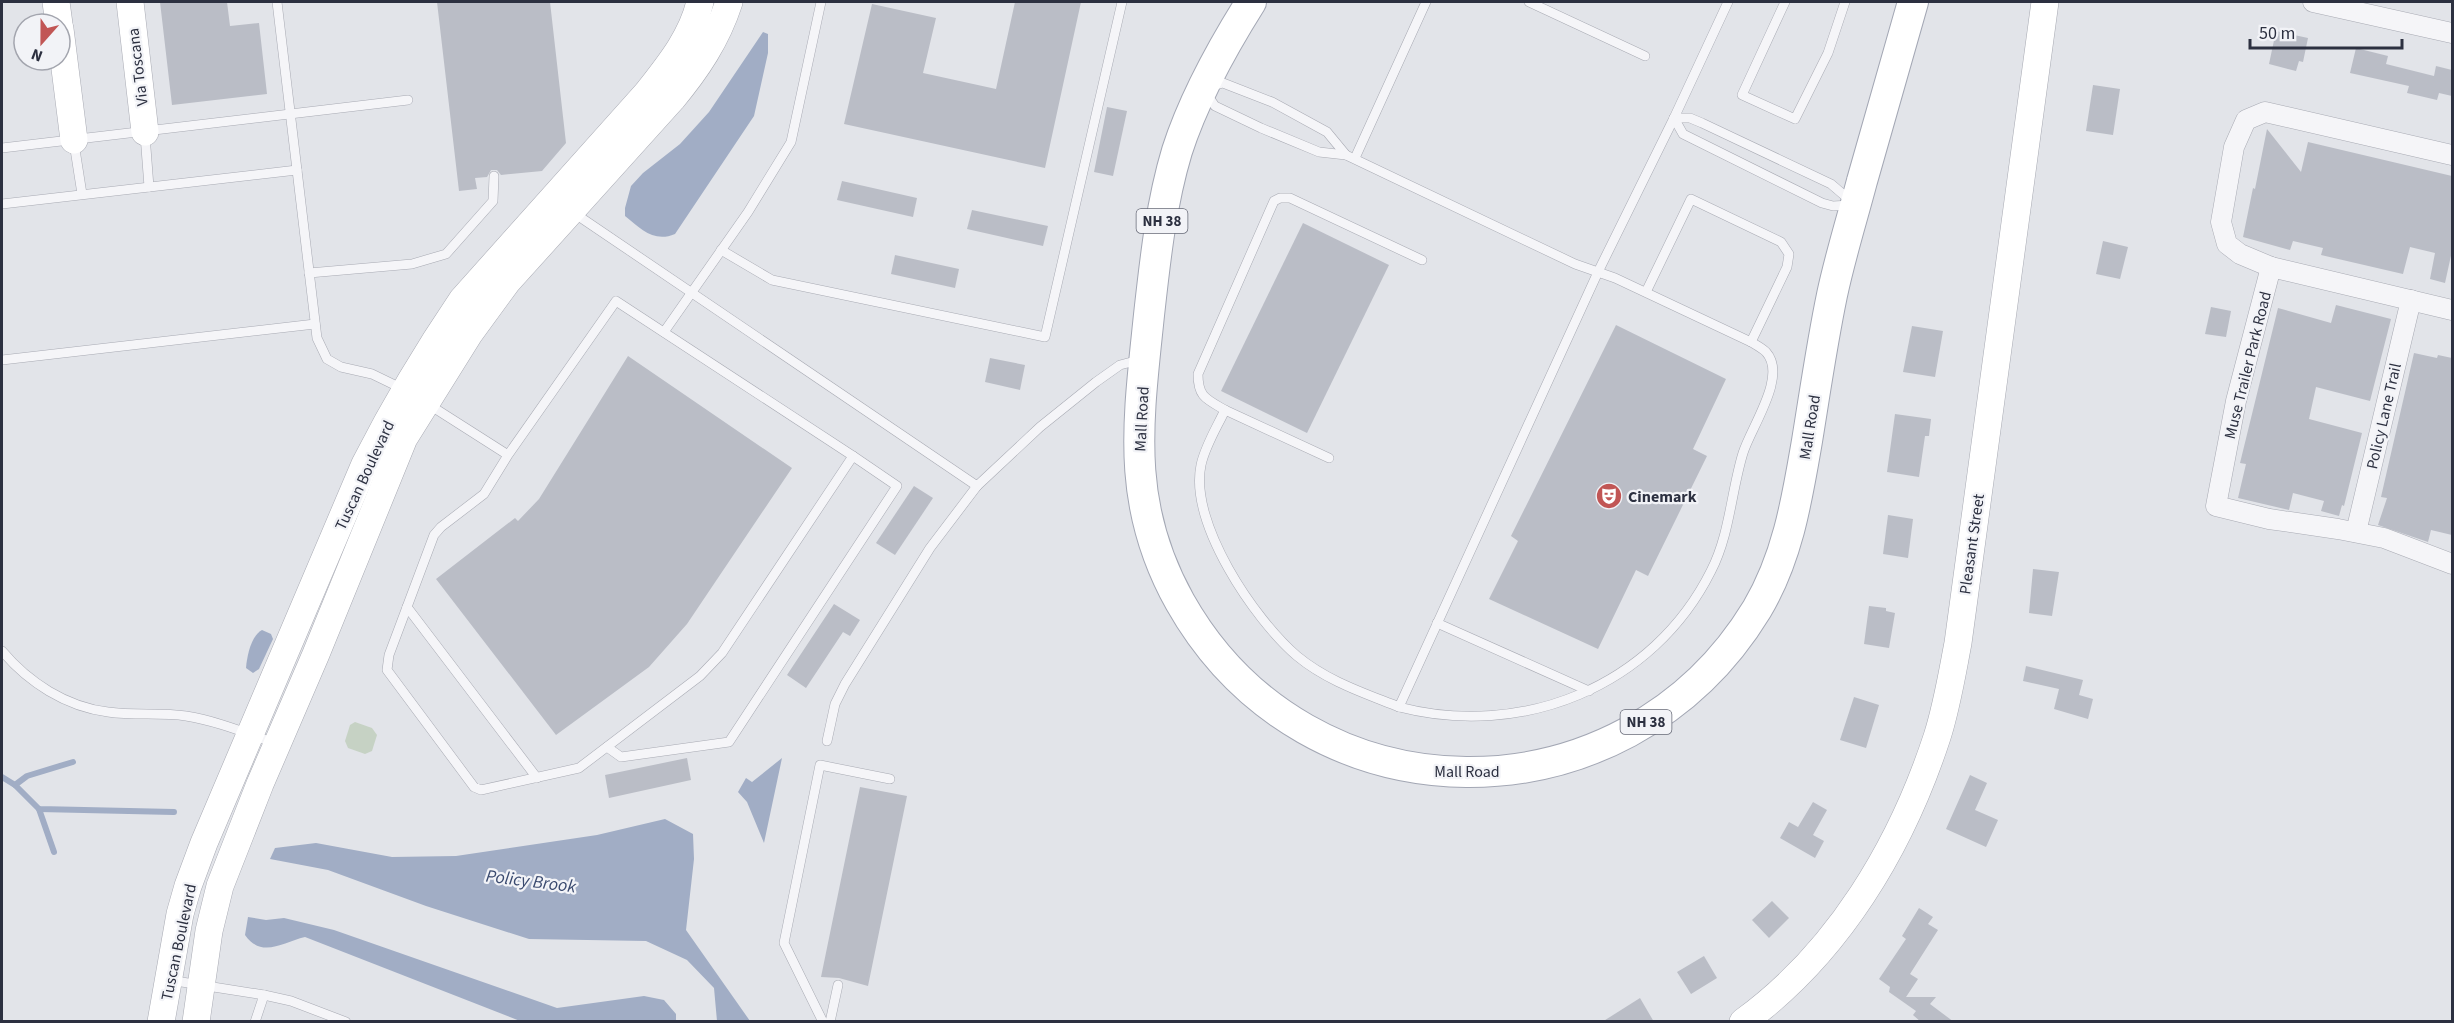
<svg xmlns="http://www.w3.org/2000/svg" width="2454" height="1023" font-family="'Source Sans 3',sans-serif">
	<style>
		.green { fill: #c6d2c4 }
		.water { fill: #a1adc5 }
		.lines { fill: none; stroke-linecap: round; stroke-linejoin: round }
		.stream { stroke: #a1adc5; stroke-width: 6 }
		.building { fill: #babdc6 }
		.lane-casing { stroke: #a8aab3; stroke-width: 10 }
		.street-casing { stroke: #a8aab3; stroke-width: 21 }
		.secondary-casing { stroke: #a8aab3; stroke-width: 28 }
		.primary-casing { stroke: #a3a7b4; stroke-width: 32 }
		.lane { stroke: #f5f5f8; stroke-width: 9 }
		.street { stroke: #f5f5f8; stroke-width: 20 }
		.secondary { stroke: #fff; stroke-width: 27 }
		.primary { stroke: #fff; stroke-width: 30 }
		.labels { text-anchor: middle; stroke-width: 4.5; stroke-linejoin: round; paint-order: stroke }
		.shield { fill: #f2f3f7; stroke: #676a77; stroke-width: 1.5 }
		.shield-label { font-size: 15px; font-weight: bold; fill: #2c3040 }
		.street-label { font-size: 16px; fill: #2c3040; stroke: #f2f3f7 }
		.poi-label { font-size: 16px; font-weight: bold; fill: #2c3040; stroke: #f2f3f7; text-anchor: start }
		.water-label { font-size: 18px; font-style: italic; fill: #3a4a6f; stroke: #f2f3f7 }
	</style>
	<rect width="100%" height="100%" fill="#e2e4e9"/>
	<path class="green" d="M355 722 372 728 377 735 372 751 365 754 348 748 345 741 350 725Z"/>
	<g class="water">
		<path d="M763 32 768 34V53L754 116 675 234C654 243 641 229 625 216V208L631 186 643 173 680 144 709 112Z"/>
		<path d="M262 630 271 634 273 639 259 669 253 673 246 668C247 656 251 636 262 630Z"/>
		<path d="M782 758 764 843 747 802 738 792 746 778 752 782Z"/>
		<path d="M665 819 693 834 694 859 686 930 750 1021H717L714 988 687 960 646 941 529 939 426 906 328 870 270 859 275 848 316 843 392 857 456 856 597 835Z"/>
		<path d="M248 917 266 920 284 918 334 930 557 1008 644 996 664 1000 676 1014V1021H520L305 937C283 942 262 959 245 935Z"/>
	</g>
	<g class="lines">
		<g class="stream">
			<path d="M2 777 15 785 39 809 174 812"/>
			<path d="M15 785 27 776 73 762"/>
			<path d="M39 809 54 852"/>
		</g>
	</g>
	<g class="building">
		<path d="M160 2H227L230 26 259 23 267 94 172 105Z"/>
		<path d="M437 2H550L566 143 542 171 501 175 497 170H491L487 177 475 178 477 189 459 191Z"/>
		<path d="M1015 2H1081L1045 168 844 124 872 4 936 18 923 73 996 89Z"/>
		<path d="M2276 31 2308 38 2303 62 2299 61 2296 71 2269 64Z"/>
		<path d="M2356 48 2388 56 2386 64 2434 76 2436 66 2452 70V96L2439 93 2437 100 2407 93 2409 86 2350 73Z"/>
		<path d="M2093 85 2120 89 2113 135 2086 131Z"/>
		<path d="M1107 107 1127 111 1113 176 1094 172Z"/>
		<path d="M2267 129 2301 172 2308 142 2452 176V251L2445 283 2430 279 2435 253 2410 247 2403 274 2321 255 2323 248 2293 241 2290 250 2243 237 2253 188 2255 189Z"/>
		<path d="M842 181 917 198 913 217 837 200Z"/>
		<path d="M972 210 1048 226 1043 246 967 229Z"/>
		<path d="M1303 223 1389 265 1307 433 1221 391Z"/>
		<path d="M2103 241 2128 247 2120 279 2096 274Z"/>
		<path d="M895 255 959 269 955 288 891 274Z"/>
		<path d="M2336 305 2391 319 2370 401 2316 387 2309 419 2362 433 2344 506 2342 505 2339 516 2321 511 2324 501 2293 493 2289 510 2238 498 2246 464 2240 463 2278 308 2331 323Z"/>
		<path d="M2211 307 2231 311 2226 337 2205 334Z"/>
		<path d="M1616 325 1726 379 1693 449 1707 456 1648 576 1636 570 1598 649 1489 599 1518 541 1511 536Z"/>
		<path d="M1912 326 1943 331 1935 377 1903 372Z"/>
		<path d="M2414 353 2437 358 2438 355 2452 358V535L2431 530 2428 542 2378 525 2387 498 2381 497Z"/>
		<path d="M628 356 792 468 687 624 649 667 556 735 436 579 515 518 518 521 539 499Z"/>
		<path d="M990 358 1025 365 1020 390 985 382Z"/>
		<path d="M1895 414 1931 419 1929 436H1925L1919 477 1887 472Z"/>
		<path d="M914 486 933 498 895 555 876 543Z"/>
		<path d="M1888 515 1913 519 1908 558 1883 554Z"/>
		<path d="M2033 569 2059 572 2052 616 2029 613Z"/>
		<path d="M834 604 860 620 850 636 843 632 806 688 787 675Z"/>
		<path d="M1869 606 1886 608V611L1895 613 1889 648 1864 644Z"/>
		<path d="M2026 666 2083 680 2079 695 2093 699 2088 719 2054 709 2059 689 2023 681Z"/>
		<path d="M1854 697 1879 705 1866 748 1840 740Z"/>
		<path d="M687 758 691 780 609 798 605 775Z"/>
		<path d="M1970 775 1987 783 1975 810 1998 820 1986 847 1946 829Z"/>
		<path d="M860 787 907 796 868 986 839 978 821 977Z"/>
		<path d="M1813 802 1827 810 1813 835 1824 841 1815 858 1780 838 1789 822 1798 827Z"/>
		<path d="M1772 901 1789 918 1769 938 1752 920Z"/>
		<path d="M1919 908 1933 917 1928 924 1938 930 1910 974 1918 979 1906 997H1936L1930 1004 1954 1022H1921L1913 1015 1916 1011 1889 992 1890 987 1879 979 1906 939 1902 936Z"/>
		<path d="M1704 956 1717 978 1691 994 1677 972Z"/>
		<path d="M1640 998 1654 1022H1602Z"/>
	</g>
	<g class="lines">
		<g class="lane-casing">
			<g id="lane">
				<path d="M277 2 317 338 327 359 341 367 372 374 403 389"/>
				<path d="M1529 2 1645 56"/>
				<path d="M1785 2 1742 95 1795 119 1828 53 1845 2"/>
				<path d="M1212 86 1223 83 1272 102 1327 132 1346 155"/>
				<path d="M1205 92 1215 106 1261 128 1319 152 1346 155 1575 264 1615 278 1751 342C1756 345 1762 348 1766 352 1788 376 1751 427 1743 453 1731 492 1730 534 1711 571 1653 687 1522 739 1399 707L1598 272 1674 118 1728 2"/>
				<path d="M1674 118 1683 134 1822 203 1833 206 1850 205"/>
				<path d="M1674 118H1690L1702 123 1831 184 1852 202"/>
				<path d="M145 135 149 187"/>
				<path d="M74 143 82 194"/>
				<path d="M2 148 408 100"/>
				<path d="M1355 158 1426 2"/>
				<path d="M2 204 297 170"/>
				<path d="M574 213 977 486 1040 427 1096 382 1120 365 1139 360"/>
				<path d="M721 250 772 280 1045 337 1122 2"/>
				<path d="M309 273 412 264 446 254 493 201 494 176"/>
				<path d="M1646 292 1691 199 1781 242 1789 254 1787 267 1751 342"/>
				<path d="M664 332 748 212 791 142 821 2"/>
				<path d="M2 360 315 324"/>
				<path d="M428 404 508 455 484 494 441 527 434 535 389 655 387 670 474 787 481 790 579 768 700 676 722 653 853 456 616 301 508 455"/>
				<path d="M1225 410 1329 458"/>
				<path d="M407 607 537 778"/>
				<path d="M1437 623 1589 691"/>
				<path d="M2 651C28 682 66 707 108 712 134 716 161 712 186 716 217 721 246 733 275 743"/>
				<path d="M1399 707C1364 693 1327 681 1297 656 1254 619 1189 523 1201 465 1205 446 1217 427 1225 410 1206 399 1198 397 1198 374L1274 201 1280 198H1290L1422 260"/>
				<path d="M827 741 835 704 845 684 930 548 977 486"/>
				<path d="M607 747 621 757 729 742 897 486 853 456"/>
				<path d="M169 980 264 995 255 1022"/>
				<path d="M264 995 291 1001 346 1022"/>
				<path d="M823 1022 784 943 820 765 890 779"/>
				<path d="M830 1022 838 985"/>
			</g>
		</g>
		<g class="street-casing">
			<g id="street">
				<path d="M2313 2 2452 33"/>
				<path d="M2271 267 2240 254 2227 244 2221 222 2234 147 2246 120 2265 112 2452 155"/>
				<path d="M2452 310 2271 267 2236 401 2216 506 2269 519 2338 529 2384 538 2452 564"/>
				<path d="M2356 532 2411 300"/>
			</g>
		</g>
		<g class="secondary-casing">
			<g id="secondary">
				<path d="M56 2 59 24"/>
				<path d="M130 2 145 132"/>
				<path d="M60 29 74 140"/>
				<path d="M161 1022 180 914 188 886 204 843 365 464C394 407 426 353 462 300L647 93C669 65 692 37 700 2"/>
				<path d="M196 1022 209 931 220 886 260 784 316 654 404 438 469 334 507 282 672 99C697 69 717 39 729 2"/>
				<path d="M1743 1022C1838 953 1901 847 1937 737 1947 706 1952 674 1958 643L2045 2"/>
			</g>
		</g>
		<g class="primary-casing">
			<path id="primary" d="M1251 2C1222 48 1194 98 1177 151 1161 204 1155 261 1149 315 1138 422 1125 504 1180 602 1307 827 1624 828 1757 609 1788 557 1797 499 1807 441 1815 392 1822 343 1832 295 1840 257 1852 219 1862 181 1879 121 1896 61 1913 2"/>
		</g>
		<use href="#lane" class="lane"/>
		<use href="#street" class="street"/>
		<use href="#secondary" class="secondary"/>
		<use href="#primary" class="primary"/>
	</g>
	<defs>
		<g id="theatre-disc" transform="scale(1.35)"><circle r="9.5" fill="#c15655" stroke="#f2f3f7"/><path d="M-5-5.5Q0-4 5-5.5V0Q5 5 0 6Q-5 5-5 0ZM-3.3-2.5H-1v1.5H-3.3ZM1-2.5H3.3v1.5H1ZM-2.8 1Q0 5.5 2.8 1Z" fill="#fff"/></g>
	</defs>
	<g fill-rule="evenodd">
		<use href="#theatre-disc" x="1609" y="496"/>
	</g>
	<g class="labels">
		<g class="shield">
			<rect x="1136.5" y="209" width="51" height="24" rx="4.5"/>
			<rect x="1620.5" y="710" width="51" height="24" rx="4.5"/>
		</g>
		<g class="shield-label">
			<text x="1162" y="226">NH 38</text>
			<text x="1646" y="727">NH 38</text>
		</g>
		<g class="street-label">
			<text transform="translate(137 67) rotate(-97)" y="6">Via Toscana</text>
			<text transform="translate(2247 365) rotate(-76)" y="6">Muse Trailer Park Road</text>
			<text transform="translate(2383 416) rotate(-77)" y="6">Policy Lane Trail</text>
			<text transform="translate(1141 419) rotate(-87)" y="6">Mall Road</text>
			<text transform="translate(1809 427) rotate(-81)" y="6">Mall Road</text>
			<text transform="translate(364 475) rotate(-65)" y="6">Tuscan Boulevard</text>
			<text transform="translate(1971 544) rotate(-82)" y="6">Pleasant Street</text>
			<text x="1467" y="777">Mall Road</text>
			<text transform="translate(178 942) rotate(-78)" y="6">Tuscan Boulevard</text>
		</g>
		<g class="poi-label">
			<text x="1628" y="502">Cinemark</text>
		</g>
		<g class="water-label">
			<text transform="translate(531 881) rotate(7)" y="6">Policy Brook</text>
		</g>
	</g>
	<rect width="2454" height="1023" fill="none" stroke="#2c3040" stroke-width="6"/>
	<g transform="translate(42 42) rotate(201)"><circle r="28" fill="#f2f3f7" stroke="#a3a5ae" stroke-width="1.5"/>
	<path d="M0-4.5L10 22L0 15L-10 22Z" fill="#c15655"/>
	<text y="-9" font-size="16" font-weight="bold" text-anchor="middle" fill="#2c3040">N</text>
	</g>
	<path d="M2250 39v9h152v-9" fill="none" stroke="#2c3040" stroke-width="3"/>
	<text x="2259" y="39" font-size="18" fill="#2c3040" stroke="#f2f3f7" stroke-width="4.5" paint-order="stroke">50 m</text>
</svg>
